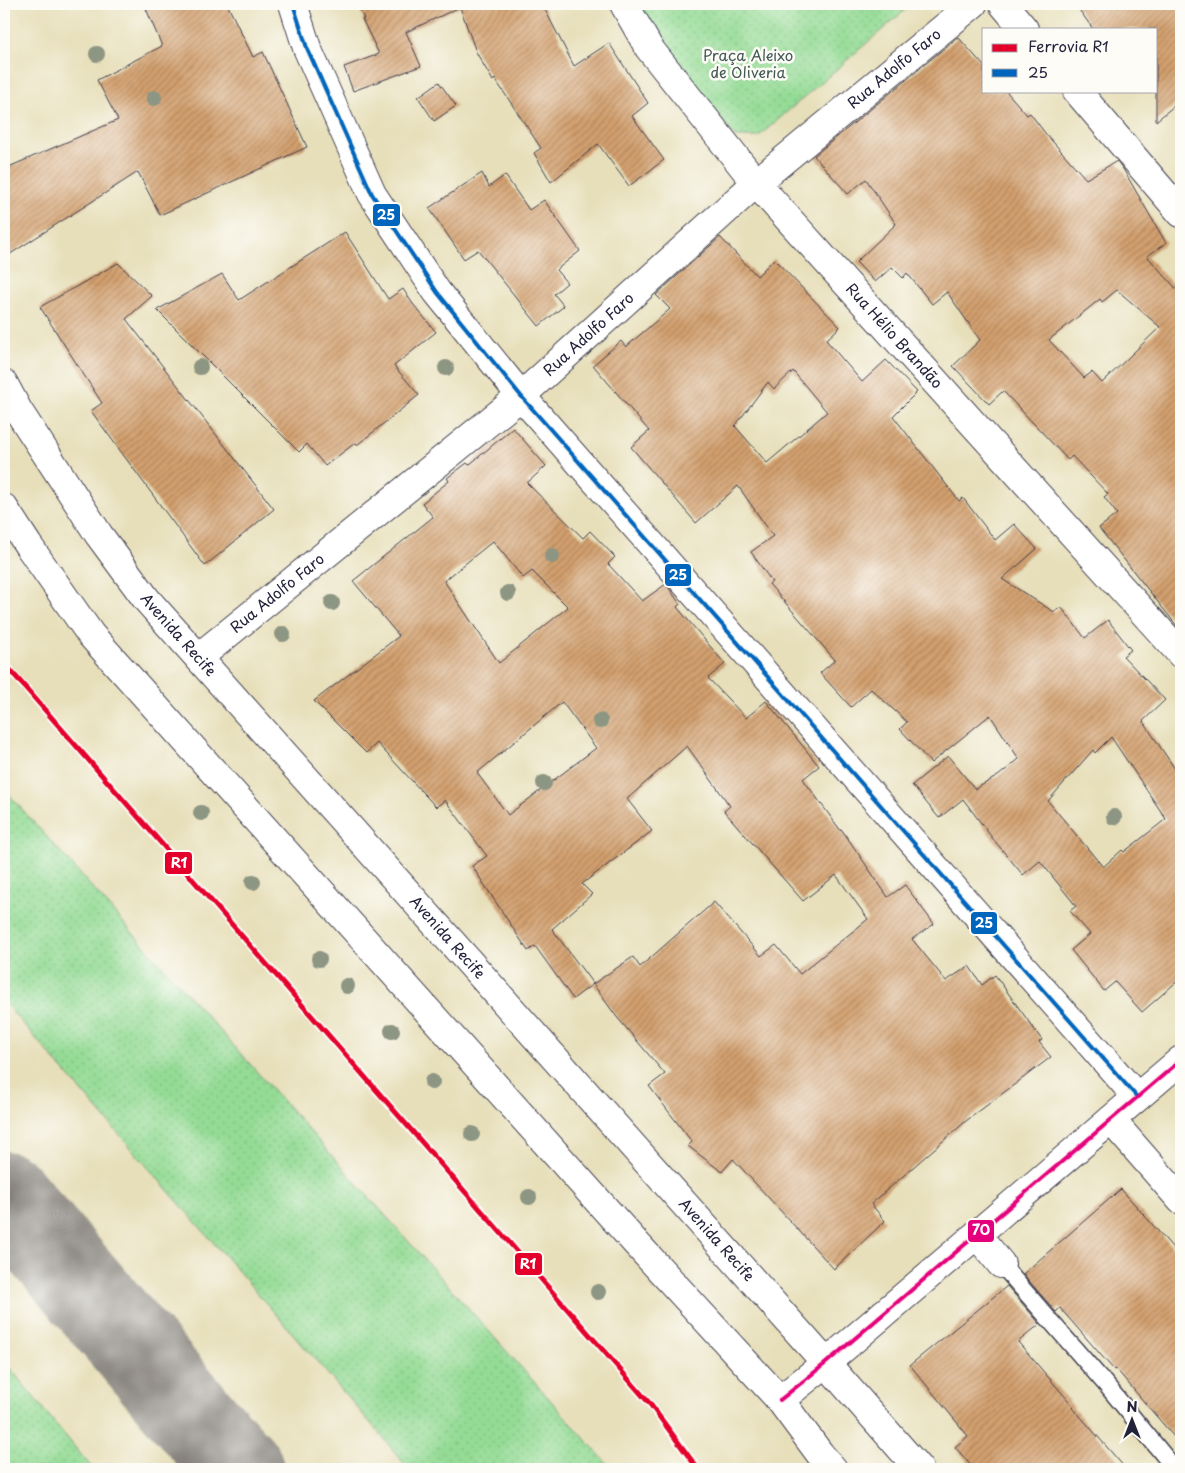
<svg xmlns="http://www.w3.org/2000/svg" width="1185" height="1473" font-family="'Playpen Sans',sans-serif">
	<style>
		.grass { fill: url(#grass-dots); stroke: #5b7e68 }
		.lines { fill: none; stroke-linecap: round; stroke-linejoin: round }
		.taxiway { stroke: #84807a; stroke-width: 88 }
		.building { fill: url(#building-hatch); fill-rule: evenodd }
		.lane-casing { stroke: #403e4e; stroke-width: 19 }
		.street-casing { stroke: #403e4e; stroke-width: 30 }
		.secondary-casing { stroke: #403e4e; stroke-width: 30 }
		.primary-casing { stroke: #403e4e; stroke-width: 30 }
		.lane { stroke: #fff; stroke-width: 16 }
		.street { stroke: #fff; stroke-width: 28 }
		.secondary { stroke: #fff; stroke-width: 28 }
		.primary { stroke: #fff; stroke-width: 28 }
		.bus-1-casing { stroke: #fdfcf7; stroke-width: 8 }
		.bus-2-casing { stroke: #fdfcf7; stroke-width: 8 }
		.bus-1 { stroke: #0065bd; stroke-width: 4 }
		.bus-2 { stroke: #e5007d; stroke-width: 4 }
		.rail-1-casing { stroke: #fdfcf7; stroke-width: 9 }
		.rail-1 { stroke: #e4002b; stroke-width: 5 }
		.tree { fill: #8d9683 }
		.labels { text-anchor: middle; stroke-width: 5; stroke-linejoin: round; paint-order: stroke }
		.park-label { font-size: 15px; fill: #445a56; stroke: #fdfcf7 }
		.street-label { font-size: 15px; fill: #22223b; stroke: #fdfcf7 }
		.line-badge { stroke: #fdfcf7; stroke-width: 2 }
		.badge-label { font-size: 14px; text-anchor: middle; font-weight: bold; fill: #fff }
	</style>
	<defs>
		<pattern id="grass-dots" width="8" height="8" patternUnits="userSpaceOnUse" patternTransform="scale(1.25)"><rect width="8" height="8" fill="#94db95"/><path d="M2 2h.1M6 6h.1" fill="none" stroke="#7fbc81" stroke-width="1.8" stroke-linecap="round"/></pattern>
		<pattern id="building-hatch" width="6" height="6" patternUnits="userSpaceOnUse" patternTransform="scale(1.25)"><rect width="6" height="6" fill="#d3a06e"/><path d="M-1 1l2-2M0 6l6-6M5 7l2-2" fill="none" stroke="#ab825c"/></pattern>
	</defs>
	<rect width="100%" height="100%" fill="#fdfcf7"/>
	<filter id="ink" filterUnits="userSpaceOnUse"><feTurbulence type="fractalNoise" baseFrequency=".02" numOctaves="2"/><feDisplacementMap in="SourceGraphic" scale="10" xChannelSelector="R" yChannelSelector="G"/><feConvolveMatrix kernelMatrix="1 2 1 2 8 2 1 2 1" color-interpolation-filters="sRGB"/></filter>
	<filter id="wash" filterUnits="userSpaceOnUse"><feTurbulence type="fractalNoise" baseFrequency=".0096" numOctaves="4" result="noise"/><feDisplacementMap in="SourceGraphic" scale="20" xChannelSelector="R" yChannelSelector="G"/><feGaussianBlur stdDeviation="1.12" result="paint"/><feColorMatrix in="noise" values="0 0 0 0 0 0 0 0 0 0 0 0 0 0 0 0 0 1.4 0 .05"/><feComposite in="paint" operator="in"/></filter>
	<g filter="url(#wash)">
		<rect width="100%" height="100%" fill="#e7dfba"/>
		<g class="grass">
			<path d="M632 4H912L758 137H735Z"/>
			<path d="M4 789 612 1469H409L373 1426 4 1002Z"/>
			<path d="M4 1361 83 1457 93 1469H4Z"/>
		</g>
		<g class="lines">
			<path class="taxiway" d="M4 1195 201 1426 240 1469"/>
		</g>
		<g id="blocks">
			<g class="building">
				<path d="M144 4H227L253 57 263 52 307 147 160 215 138 172 4 258V169L118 120 97 80 162 46Z"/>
				<path d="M357 4H542L574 66 609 43 648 103 632 116 664 160 629 186 598 144 551 182 534 153 541 148 495 79 493 81 476 52 460 7 406 32 421 66 353 91 344 67 379 54 362 19H364Z"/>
				<path d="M1075 4H1181V100L1156 121V29H1093Z"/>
				<path d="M958 37 984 66V91H1006L1027 115 1030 113 1045 133 1086 179 1117 161 1123 169 1166 243 1147 256 1181 294V631L1099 528 1117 514 1104 497 1108 494 1072 456 1068 460 1003 391 989 404 953 366 980 340 947 292 932 304 907 273 903 278 892 267 875 282 856 262 896 224 866 179 848 194 814 156ZM1117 290 1160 327 1102 383 1092 372 1084 378 1049 340 1100 299 1102 302Z"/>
				<path d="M439 82 456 106 434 121 418 97Z"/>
				<path d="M482 173 489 187 505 175 529 210 544 200 580 251 556 270 567 283 554 294 564 306 539 326 478 250 464 259 429 208Z"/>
				<path d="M345 232 388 299 403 289 413 304 436 332 394 366 419 395 357 445 355 443 325 466 307 444 299 452 157 310 222 274 239 300Z"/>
				<path d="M720 237 757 276 774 259 840 327 826 340 862 382 886 360 917 392 893 416 959 501 963 498 995 540 1014 524 1037 549 1002 579 1054 612 1061 607 1085 638 1108 620 1131 650 1123 656 1165 700 1143 721 1181 778V978L1142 1012 1115 982 1104 991 1071 950 1090 934 1070 911 1076 906 1040 861 1023 875 993 839 963 799 939 818 912 785 948 756 975 789 998 776 1019 759 990 715 931 763 900 729 907 722 871 689 851 707 820 673 835 660 769 584 772 582 751 552 773 536 738 486 696 523 631 447 649 431 593 365 621 341 626 347 670 309 656 295ZM793 371 827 412 767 463 735 426 768 382 774 389ZM1111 737 1166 819 1124 852 1122 850 1103 867 1048 801 1093 750 1095 753Z"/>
				<path d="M118 263 152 296 126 319 274 509 205 566 91 411 102 403 40 307Z"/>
				<path d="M513 428 546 466 527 483 583 538 590 531 615 557 608 564 642 601 666 584 680 604 677 607 725 664 708 678 746 718 766 701 819 766 803 779 841 831 842 830 888 897 905 885 934 924 912 939 946 981 969 966 982 985 995 975 1042 1040 1039 1042 1051 1057 966 1121 871 1204 885 1221 834 1269 733 1159 722 1172 688 1146 692 1142 649 1086 665 1074 616 1016 593 984 573 999 535 946 528 951 472 866 487 856 445 800 436 807 377 743 366 753 314 701 399 636 353 581 433 517 422 503 449 481 447 478 467 463 469 465ZM493 541 523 578 532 571 568 607 499 663 444 581ZM562 702 596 748 508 815 477 773ZM687 746 730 806 724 811 803 901 836 875 868 919 800 974 776 945 761 956 714 902 640 967 633 957 593 984 552 929 592 894 582 884 652 831 627 799Z"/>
				<path d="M1121 1189 1181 1257V1445L1116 1369 1114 1370 1060 1308 1056 1312 1023 1274Z"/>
				<path d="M1007 1286 1040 1324 1018 1342 1074 1407 1073 1408 1126 1469H974L955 1447 968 1436 910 1365Z"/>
			</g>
		</g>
	</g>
	<g filter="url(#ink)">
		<use href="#blocks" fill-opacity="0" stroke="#403e4e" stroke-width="1"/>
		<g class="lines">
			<g class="lane-casing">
				<path id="lane" d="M1001 1264 1108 1387 1175 1469"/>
			</g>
			<g class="street-casing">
				<g id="street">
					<path d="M293 4 307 48 372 194 437 292 521 396 1137 1097"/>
					<path id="s1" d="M624 4 649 48 756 183 1181 654"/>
					<path d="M1003 4 1024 29"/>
					<path d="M1077 91 1181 213"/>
					<path id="s2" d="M199 657 521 396 756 183 973 4"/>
					<path d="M1111 1120 1181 1200"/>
					<path d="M977 1235 1001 1264"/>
				</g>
			</g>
			<g class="secondary-casing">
				<path id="secondary" d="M780 1400 826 1363 1181 1060"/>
			</g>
			<g class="primary-casing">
				<g id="primary">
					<path id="s3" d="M4 384 19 412 99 535 147 600 826 1363 919 1469"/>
					<path d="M4 508 28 545 91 635 634 1241 780 1400 820 1454 833 1469"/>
				</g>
			</g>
			<use href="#lane" class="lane"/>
			<use href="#street" class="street"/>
			<use href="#secondary" class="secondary"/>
			<use href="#primary" class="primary"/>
			<g class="bus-1-casing">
				<path id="bus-1" d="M293 4 307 48 372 194 437 292 521 396 1137 1097"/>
			</g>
			<g class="bus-2-casing">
				<path id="bus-2" d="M780 1400 826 1363 1181 1060"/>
			</g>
			<use href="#bus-1" class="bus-1"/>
			<use href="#bus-2" class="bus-2"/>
			<g class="rail-1-casing">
				<path id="rail-1" d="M4 663 650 1404 698 1469"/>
			</g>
			<use href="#rail-1" class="rail-1"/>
		</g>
		<g class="tree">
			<circle cx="97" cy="54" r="8"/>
			<circle cx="154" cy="98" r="8"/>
			<circle cx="200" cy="367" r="8"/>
			<circle cx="446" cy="368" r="8"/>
			<circle cx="552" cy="556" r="8"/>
			<circle cx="508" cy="593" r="8"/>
			<circle cx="332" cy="603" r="8"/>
			<circle cx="283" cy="634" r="8"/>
			<circle cx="600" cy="721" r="8"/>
			<circle cx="544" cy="783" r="8"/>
			<circle cx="201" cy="813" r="8"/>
			<circle cx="1114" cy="817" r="8"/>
			<circle cx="253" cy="882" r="8"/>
			<circle cx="319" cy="959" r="8"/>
			<circle cx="347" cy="986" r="8"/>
			<circle cx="392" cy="1031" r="8"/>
			<circle cx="432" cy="1082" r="8"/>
			<circle cx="472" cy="1134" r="8"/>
			<circle cx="529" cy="1197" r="8"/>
			<circle cx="598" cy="1292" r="8"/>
		</g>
	</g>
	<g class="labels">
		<g class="park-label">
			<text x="748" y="61">Praça Aleixo<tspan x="748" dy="17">de Oliveria</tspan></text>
		</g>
		<g class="street-label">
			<text dy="5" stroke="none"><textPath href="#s2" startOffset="911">Rua Adolfo Faro</textPath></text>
			<text dy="5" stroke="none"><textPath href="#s2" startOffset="506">Rua Adolfo Faro</textPath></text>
			<text dy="5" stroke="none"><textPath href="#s1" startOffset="429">Rua Hélio Brandão</textPath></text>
			<text dy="5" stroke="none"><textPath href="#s2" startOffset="101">Rua Adolfo Faro</textPath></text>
			<text dy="5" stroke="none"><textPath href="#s3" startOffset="306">Avenida Recife</textPath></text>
			<text dy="5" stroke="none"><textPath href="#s3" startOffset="711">Avenida Recife</textPath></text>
			<text dy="5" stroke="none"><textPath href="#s3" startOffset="1116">Avenida Recife</textPath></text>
		</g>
	</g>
	<g class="line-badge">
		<rect x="372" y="203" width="29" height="24" rx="5" fill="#0065bd"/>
		<rect x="664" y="563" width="28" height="24" rx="5" fill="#0065bd"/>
		<rect x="164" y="851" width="29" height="24" rx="5" fill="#e4002b"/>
		<rect x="970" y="911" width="28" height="24" rx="5" fill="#0065bd"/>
		<rect x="967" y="1219" width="28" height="24" rx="5" fill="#e5007d"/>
		<rect x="514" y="1252" width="29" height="24" rx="5" fill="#e4002b"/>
	</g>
	<g class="badge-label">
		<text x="386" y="220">25</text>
		<text x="678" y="580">25</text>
		<text x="179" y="868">R1</text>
		<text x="984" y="928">25</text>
		<text x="981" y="1235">70</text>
		<text x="528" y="1269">R1</text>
	</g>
	<rect width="1185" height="1473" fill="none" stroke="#fdfcf7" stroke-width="20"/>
	<rect x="982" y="28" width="175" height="65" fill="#fdfcf7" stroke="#a5a5ac"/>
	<rect x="992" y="44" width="25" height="8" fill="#e4002b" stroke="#a5a5ac"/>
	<text x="1028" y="52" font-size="15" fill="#22223b">Ferrovia R1</text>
	<rect x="992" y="69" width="25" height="8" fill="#0065bd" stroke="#a5a5ac"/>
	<text x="1028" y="78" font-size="15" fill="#22223b">25</text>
	<g transform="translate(1132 1420)" stroke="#fdfcf7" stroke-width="4" paint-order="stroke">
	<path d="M0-4L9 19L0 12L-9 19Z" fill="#22223b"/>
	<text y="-8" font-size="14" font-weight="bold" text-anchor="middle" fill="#22223b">N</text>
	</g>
</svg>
